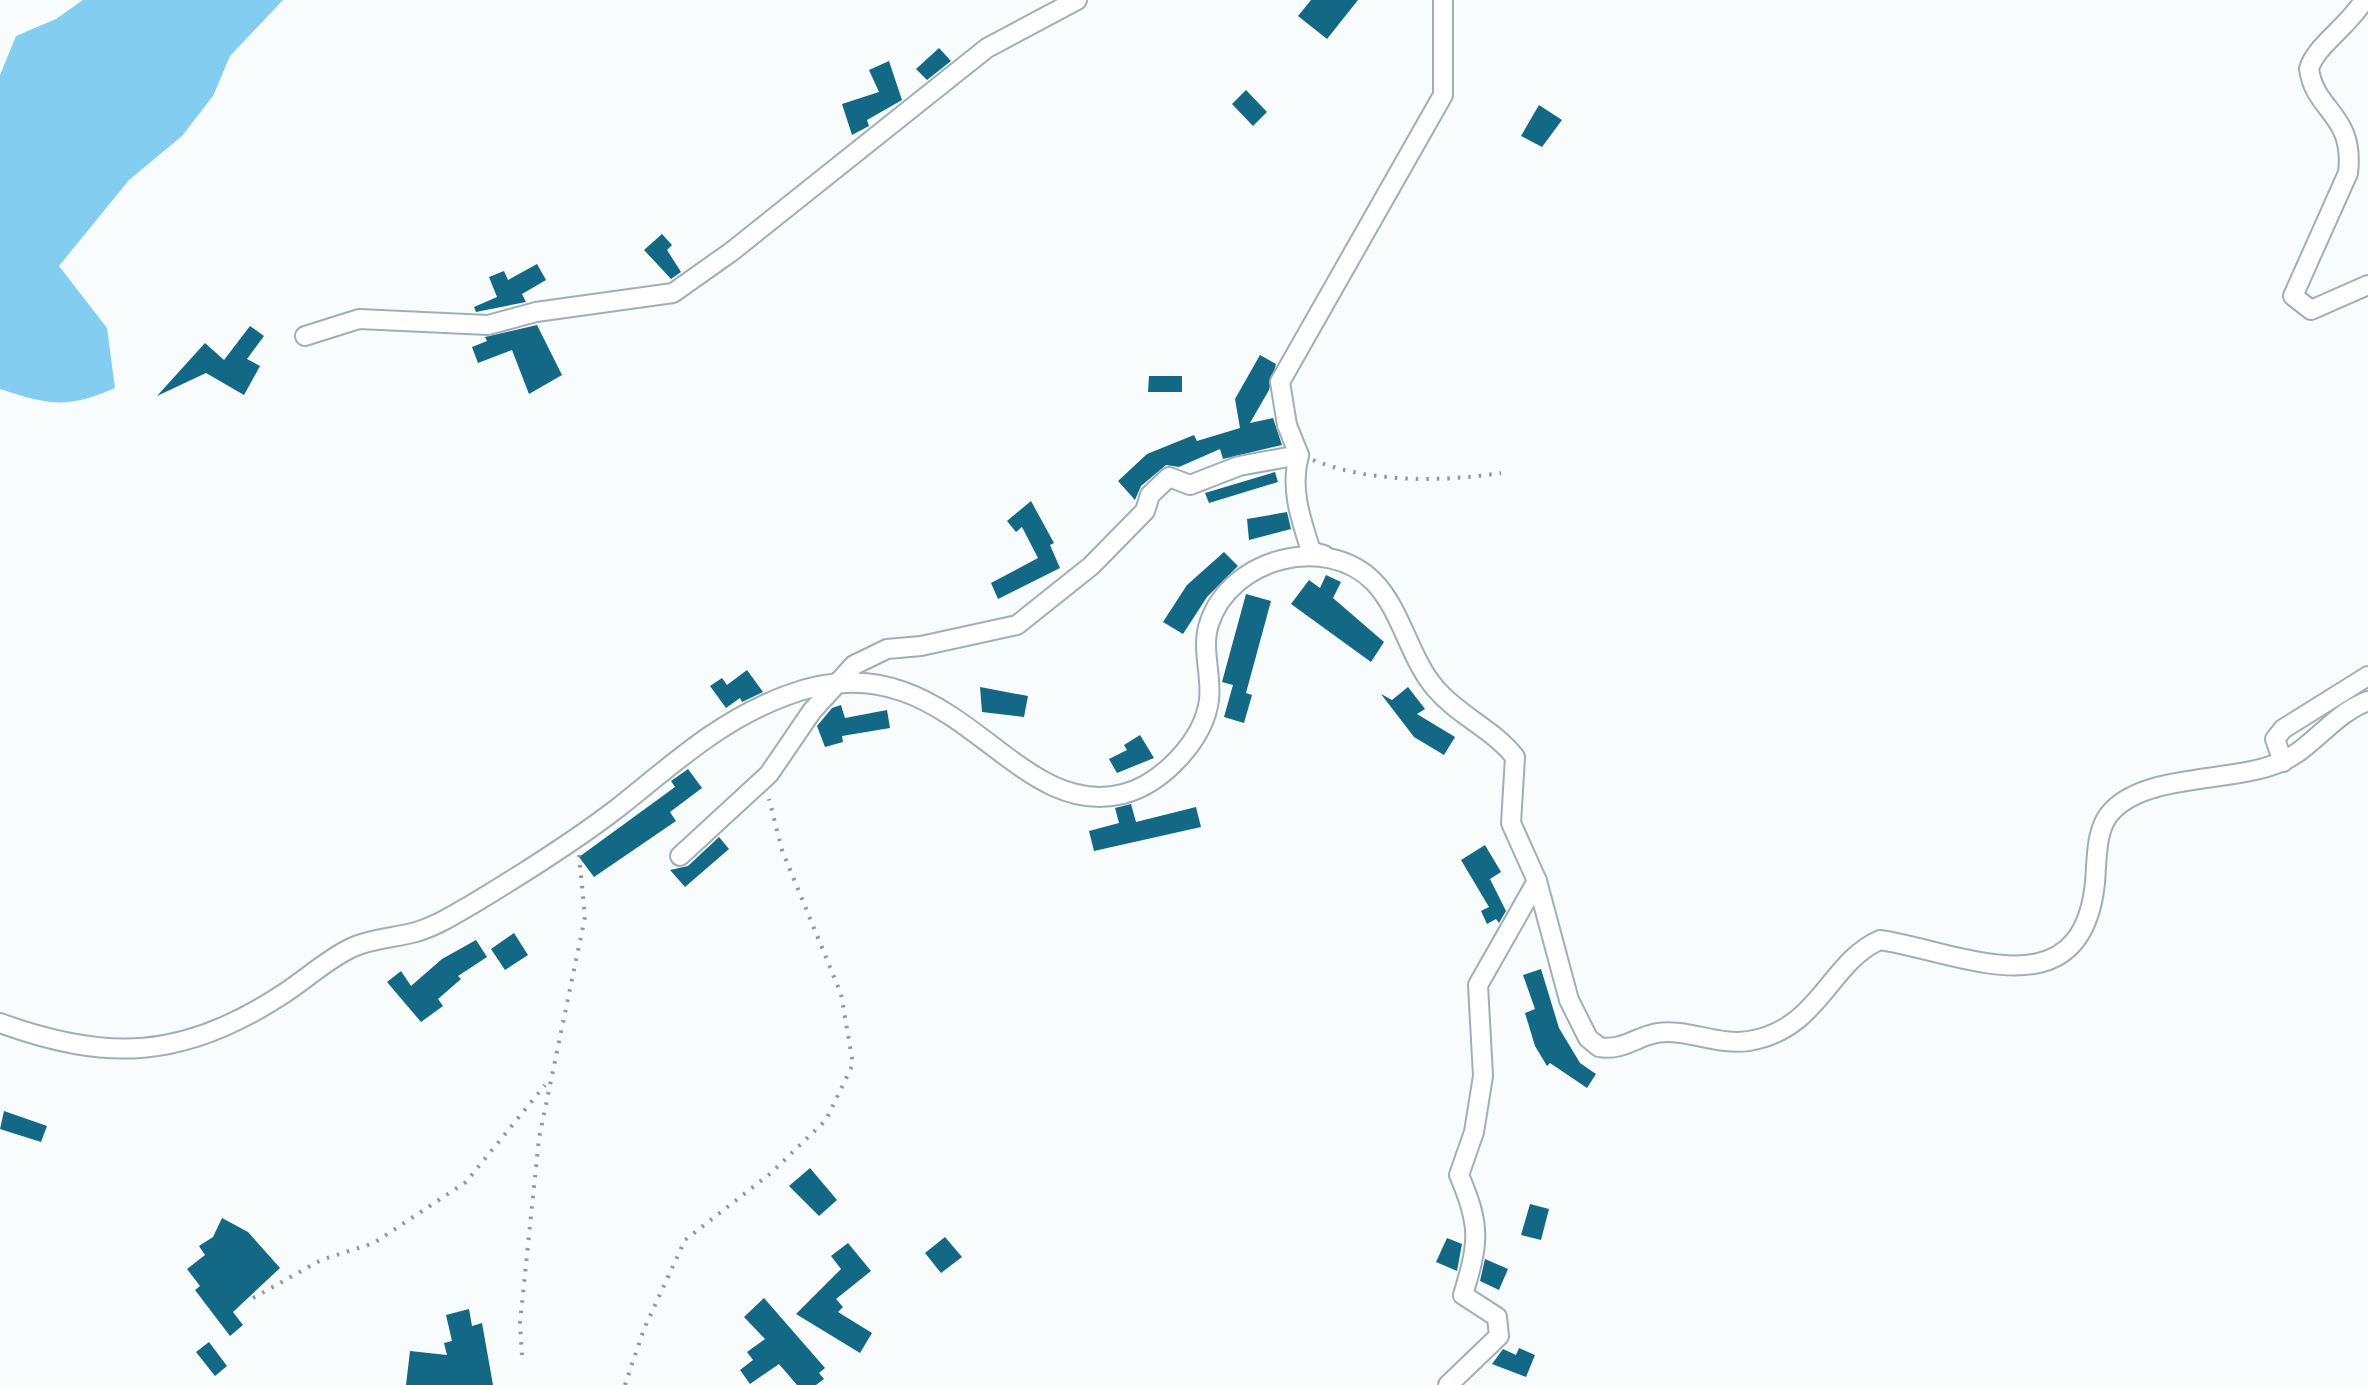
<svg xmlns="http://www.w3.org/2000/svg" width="2368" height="1385" font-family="Commissioner,sans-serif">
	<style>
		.forest { fill: #83cef0 }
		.building { fill: #136886 }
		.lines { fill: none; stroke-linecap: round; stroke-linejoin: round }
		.minor-casing { stroke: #9fafb7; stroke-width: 22 }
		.path { stroke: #939799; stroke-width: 4; stroke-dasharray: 2.5 8; stroke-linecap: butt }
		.minor { stroke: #fff; stroke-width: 18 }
	</style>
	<rect width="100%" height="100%" fill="#f8fcfd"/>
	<path class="forest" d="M83 0H283L230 56 213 96 182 136 129 180 59 266 107 328 115 388C67 409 49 405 0 389V75L16 36 56 19Z"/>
	<g class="building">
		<path d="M1311 0H1358L1327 39 1298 16Z"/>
		<path d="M939 48 951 61 927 80 916 69Z"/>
		<path d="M889 61 902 100 867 120 869 126 852 135 842 104 879 92 869 70Z"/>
		<path d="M1246 90 1267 112 1253 126 1232 104Z"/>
		<path d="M1539 105 1562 120 1542 147 1521 136Z"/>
		<path d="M662 234 672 245 667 250 681 272 671 279 644 250Z"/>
		<path d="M537 264 546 280 522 294 526 302 476 312 474 307 497 297 489 277 504 271 508 280Z"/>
		<path d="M537 325 562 375 529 394 512 350 478 363 472 347 487 341 485 337Z"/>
		<path d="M250 326 264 336 247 359 260 366 244 395 206 373 157 396 205 343 224 360Z"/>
		<path d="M1260 355 1276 364 1269 390 1250 423 1273 418 1282 445 1223 459 1220 449 1179 467 1166 465 1141 486 1135 500 1118 481 1147 454 1194 435 1197 441 1240 428 1235 399Z"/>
		<path d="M1149 376H1182V392H1148Z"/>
		<path d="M1275 472 1278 482 1209 503 1205 493Z"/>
		<path d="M1031 501 1054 543 1050 545 1060 568 998 599 991 583 1038 558 1022 527 1016 532 1007 521Z"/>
		<path d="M1287 512 1291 529 1249 540 1247 519Z"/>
		<path d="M1224 552 1238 566 1207 597 1183 634 1163 622 1187 585Z"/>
		<path d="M1326 575 1341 582 1333 598 1384 642 1371 662 1291 604 1309 580 1320 588Z"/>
		<path d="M1246 594 1271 601 1246 693 1252 695 1244 723 1224 717 1233 685 1222 682Z"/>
		<path d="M747 670 763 692 742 702 740 698 726 708 710 686 722 678 727 685Z"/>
		<path d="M980 687 1028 696 1024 717 982 712Z"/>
		<path d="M1408 687 1425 709 1417 714 1455 737 1444 755 1414 737 1381 694 1392 700Z"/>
		<path d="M841 705 845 718 887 710 890 728 842 736 843 742 825 747 817 726 832 708Z"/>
		<path d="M1140 735 1154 758 1117 773 1109 759 1127 750 1124 745Z"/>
		<path d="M688 769 702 788 670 812 676 821 594 877 579 857 675 787 671 781Z"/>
		<path d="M1131 804 1136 822 1196 807 1201 827 1094 851 1089 831 1119 823 1115 808Z"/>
		<path d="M719 837 729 849 685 887 670 870 688 866Z"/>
		<path d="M1485 845 1501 872 1490 879 1506 911 1499 923 1496 919 1487 924 1481 911 1489 907 1461 860Z"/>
		<path d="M514 933 528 955 505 970 491 949Z"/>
		<path d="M476 940 487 957 458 976 461 979 438 999 443 1006 421 1022 387 982 401 971 411 986 442 959Z"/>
		<path d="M1541 969 1559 1028 1580 1063 1596 1074 1587 1088 1550 1063 1547 1066 1535 1046 1525 1013 1535 1009 1523 975Z"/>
		<path d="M4 1111 47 1126 41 1142 0 1129Z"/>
		<path d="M810 1168 837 1200 819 1216 789 1186Z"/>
		<path d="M1530 1204 1549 1209 1541 1240 1521 1235Z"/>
		<path d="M222 1218 248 1232 280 1268 233 1312 243 1325 230 1336 195 1290 200 1286 187 1269 205 1255 199 1246 213 1237Z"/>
		<path d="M945 1237 962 1257 941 1273 925 1253Z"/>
		<path d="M1447 1238 1462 1244 1457 1271 1436 1262Z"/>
		<path d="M848 1243 871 1271 836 1299 843 1307 838 1312 872 1333 860 1353 796 1314 841 1269 831 1256Z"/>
		<path d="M1485 1259 1508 1269 1499 1290 1480 1281Z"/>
		<path d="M764 1298 825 1368 819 1373 824 1379 816 1385H797L779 1364 750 1384 740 1370 753 1360 747 1352 765 1339 744 1317Z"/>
		<path d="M469 1309 472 1326 482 1323 493 1385H406L410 1351 447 1355 444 1343 452 1341 446 1315Z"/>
		<path d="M209 1342 227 1366 215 1376 196 1352Z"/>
		<path d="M1519 1348 1535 1355 1526 1377 1492 1364 1503 1349 1516 1355Z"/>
	</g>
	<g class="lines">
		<g class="minor-casing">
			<g id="minor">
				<path d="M2364 0C2350 25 2315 46 2309 69 2315 112 2355 114 2348 173L2293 296 2311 310 2368 285"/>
				<path d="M305 336 359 319 488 325 536 312 673 293 731 252 987 48 1077 0"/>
				<path d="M1324 555 1311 551C1300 517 1290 488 1299 455L1287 425 1280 382 1443 95V0"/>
				<path d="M2283 762 2275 739 2283 729 2368 676"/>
				<path d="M680 856 769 774 812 711 854 665 887 649 921 646 1017 625 1091 566 1145 511 1150 495 1169 477 1190 485 1239 466 1299 455"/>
				<path d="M0 1023C107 1062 183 1059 280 996 304 981 326 960 351 948 372 938 395 938 416 932 437 926 457 913 476 902 524 873 575 841 619 807 673 764 719 721 785 696 952 631 1007 823 1123 794 1162 784 1204 740 1209 700 1212 675 1201 648 1209 624 1230 558 1326 533 1374 582 1402 611 1409 658 1436 689 1459 716 1493 729 1515 757L1511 823 1537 881 1569 1000 1588 1038 1599 1047C1623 1051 1635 1037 1657 1033 1686 1028 1718 1046 1749 1041 1820 1029 1829 962 1880 940 1960 952 2081 1015 2095 883 2097 860 2095 827 2113 810 2149 773 2233 783 2281 762 2313 748 2334 713 2368 701"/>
				<path d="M1448 1385 1499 1336 1497 1317 1463 1295C1479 1242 1481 1226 1459 1175L1474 1132 1483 1076 1478 985 1537 881"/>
			</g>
		</g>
		<g class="path">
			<path d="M1313 460C1371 483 1441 482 1501 473"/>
			<path d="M253 1298 321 1260 374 1243 466 1182 545 1085"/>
			<path d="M522 1355 520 1323 539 1138 585 917 579 855"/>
			<path d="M625 1385 644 1329 685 1240 771 1173 826 1120 853 1064 841 994 782 850 769 799"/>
		</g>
		<use href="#minor" class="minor"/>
	</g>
</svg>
